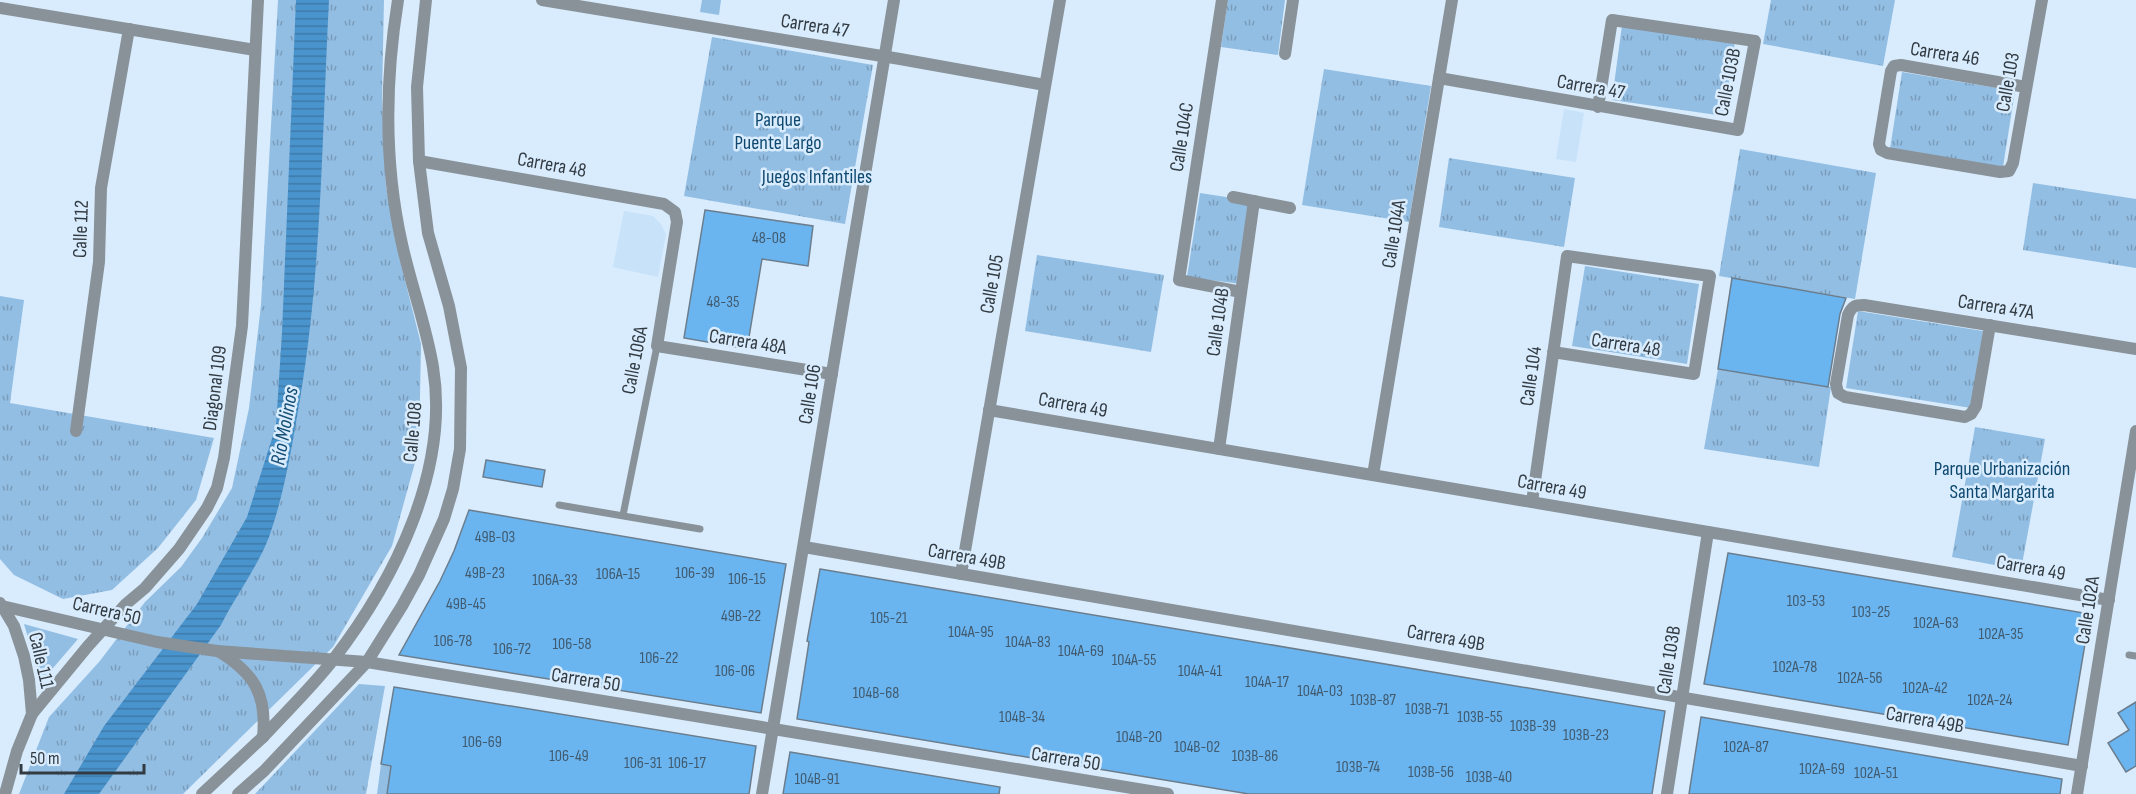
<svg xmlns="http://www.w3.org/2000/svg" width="2136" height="794" font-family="'Sofia Sans Condensed',sans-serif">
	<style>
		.built { fill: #c7e2f9 }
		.grass { fill: #93bee3 }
		.park { fill: url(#park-tufts) }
		.water { fill: url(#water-rules) }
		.building { fill: #6ab5f0; stroke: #6b7d8d; stroke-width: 1.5 }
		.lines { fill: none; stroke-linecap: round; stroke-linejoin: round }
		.service { stroke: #899299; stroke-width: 7 }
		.minor { stroke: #899299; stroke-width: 12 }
		.tertiary { stroke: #899299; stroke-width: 12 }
		.labels { text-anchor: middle; stroke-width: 5; stroke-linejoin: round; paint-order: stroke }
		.number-label { font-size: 16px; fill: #415a6e }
		.street-label { font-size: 20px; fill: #333b42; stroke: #d8ecfe }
		.park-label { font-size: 20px; fill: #0f486f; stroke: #d8ecfe }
		.water-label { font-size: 21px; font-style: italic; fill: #154d74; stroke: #d8ecfe }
	</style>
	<defs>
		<pattern id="park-tufts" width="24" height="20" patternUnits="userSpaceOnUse" patternTransform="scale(1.5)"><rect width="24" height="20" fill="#93bee3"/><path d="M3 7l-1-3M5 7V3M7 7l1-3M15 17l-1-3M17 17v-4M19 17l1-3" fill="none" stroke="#799cba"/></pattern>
		<pattern id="water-rules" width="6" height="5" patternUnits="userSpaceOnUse" patternTransform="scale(1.5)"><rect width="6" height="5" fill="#4994cd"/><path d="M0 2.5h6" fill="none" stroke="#3d7aa8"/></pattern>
	</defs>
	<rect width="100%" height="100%" fill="#d8ecfe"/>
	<g class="built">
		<path d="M1564 109 1584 113 1576 162 1556 159Z"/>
		<path d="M624 211 653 216 661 224 666 234 658 277 613 267Z"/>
	</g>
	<g class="grass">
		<path d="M702 0H721L719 15 700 12Z"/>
		<path d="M24 624 78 639 41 682Z"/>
		<path d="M381 764 418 771 388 786 387 794H377Z"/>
	</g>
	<g class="park">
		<path d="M278 0H384L382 97 386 186 400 260 421 344 419 448 392 546 333 647 183 794H19L49 717 99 662 145 602 181 567 202 538 232 488 249 408 261 305Z"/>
		<path d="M1228 0H1285L1278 55 1221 47Z"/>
		<path d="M1771 0H1895L1883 66 1763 44Z"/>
		<path d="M1622 25 1735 41 1724 116 1612 100Z"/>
		<path d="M712 37 873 65 845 224 684 196Z"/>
		<path d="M1324 69 1431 86 1409 222 1302 205Z"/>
		<path d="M1902 72 2015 91 2003 167 1890 149Z"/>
		<path d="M1740 149 1876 173 1855 299 1719 276Z"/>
		<path d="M1449 158 1575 178 1564 247 1439 227Z"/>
		<path d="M2033 183 2136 199V268L2023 250Z"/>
		<path d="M1200 193 1252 201 1241 284 1187 277Z"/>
		<path d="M1037 255 1164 275 1151 352 1025 331Z"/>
		<path d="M1585 266 1699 284 1687 364 1572 346Z"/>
		<path d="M0 296 24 300 10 403 214 438 196 500 158 548 112 590 63 599 14 575 0 559Z"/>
		<path d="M1858 311 1983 331 1971 408 1846 388Z"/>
		<path d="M1718 369 1831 387 1819 467 1704 449Z"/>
		<path d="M1975 427 2045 439 2021 570 1952 557Z"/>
		<path d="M359 684 385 686 366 794H255Z"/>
	</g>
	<path class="water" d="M296 0H329C322 133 322 268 300 399 292 446 285 492 269 537 257 568 236 595 221 625L99 794H64L104 726 197 604 247 517 276 426 282 332Z"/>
	<g class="building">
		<path d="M705 210 813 226 808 266 762 259 747 349 684 338Z"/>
		<path d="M1732 278 1846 298 1840 314 1828 387 1718 369Z"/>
		<path d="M486 460 545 470 542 487 483 477Z"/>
		<path d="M469 510 786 564 761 713 399 655 440 581 454 551Z"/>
		<path d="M1728 553 2090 614 2068 745 1704 684Z"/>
		<path d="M820 569 1665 711 1652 794H1249L797 719 809 642 807 641Z"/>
		<path d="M394 687 756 746 749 794H387L391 766 381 764Z"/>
		<path d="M2136 702V766L2126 772 2108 743 2129 730 2118 713Z"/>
		<path d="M1701 717 2062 779 2060 794H1689Z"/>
		<path d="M790 752 1000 787 999 794H783Z"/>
	</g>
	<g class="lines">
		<g class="service">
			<path d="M559 505 700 529"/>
			<path d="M623 515 657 346"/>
			<path d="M2129 655 2136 656"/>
		</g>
		<g class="minor">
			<path d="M542 0 900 59 1045 85"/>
			<path d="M1222 0 1179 280 1241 292"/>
			<path d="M0 8 255 50"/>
			<path d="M1285 54 1293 0"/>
			<path d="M1439 78 1738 130 1755 41 1612 20 1598 107"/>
			<path d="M2026 87 1901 65 1894 66 1891 71 1879 144 1881 150 1887 153 2000 172 2009 171 2013 163 2042 0"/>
			<path d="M419 161 664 204 675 212 677 222 657 346 832 374"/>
			<path d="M1233 197 1290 208"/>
			<path d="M1990 325 1976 406 1971 414 1965 417 1845 397 1838 393 1836 384 1848 315C1852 306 1855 305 1864 305L2136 349"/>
			<path d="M989 410 2109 600"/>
			<path d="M76 431 99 262 101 188 129 29"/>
			<path d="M1219 449 1254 201"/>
			<path d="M1373 475 1452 0"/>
			<path d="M1532 502 1567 256 1710 276 1694 374 1553 352"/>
			<path d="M804 547 2082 766"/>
			<path d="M961 574 1060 0"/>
			<path d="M2 606 14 626 24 656 29 680 32 714 17 751 5 794"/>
			<path d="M32 714 88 646 126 604 145 588 179 549 207 508 217 488 224 458 242 326 258 0"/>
			<path d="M202 794 263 737"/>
			<path d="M1667 794 1708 532"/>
		</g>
		<g class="tertiary">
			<path d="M0 603 2 606 157 642 217 651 367 662 1168 794"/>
			<path d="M218 651C254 673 267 694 263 737"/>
			<path d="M263 737C286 712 312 687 333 660 394 581 450 470 433 367 426 325 411 285 402 244 384 164 385 81 398 0"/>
			<path d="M238 794 264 771 367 662 402 606 419 575 444 519 453 489 460 449 461 368 449 306 428 233 419 161 417 87 426 0"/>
			<path d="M762 794 894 0"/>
			<path d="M2077 794 2136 431"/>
		</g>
	</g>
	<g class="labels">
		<g class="number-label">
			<text x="769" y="243">48-08</text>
			<text x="723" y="307">48-35</text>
			<text x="495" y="542">49B-03</text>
			<text x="485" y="578">49B-23</text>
			<text x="695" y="578">106-39</text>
			<text x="618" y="579">106A-15</text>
			<text x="747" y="584">106-15</text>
			<text x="555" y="585">106A-33</text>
			<text x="1806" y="606">103-53</text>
			<text x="466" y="609">49B-45</text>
			<text x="1871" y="617">103-25</text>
			<text x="741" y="621">49B-22</text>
			<text x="889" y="623">105-21</text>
			<text x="1936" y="628">102A-63</text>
			<text x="971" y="637">104A-95</text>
			<text x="2001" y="639">102A-35</text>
			<text x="453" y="646">106-78</text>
			<text x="1028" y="647">104A-83</text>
			<text x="572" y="649">106-58</text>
			<text x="512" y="654">106-72</text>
			<text x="1081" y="656">104A-69</text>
			<text x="659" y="663">106-22</text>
			<text x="1134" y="665">104A-55</text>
			<text x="1795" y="672">102A-78</text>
			<text x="735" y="676">106-06</text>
			<text x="1200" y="676">104A-41</text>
			<text x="1860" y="683">102A-56</text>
			<text x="1267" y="687">104A-17</text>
			<text x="1925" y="693">102A-42</text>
			<text x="1320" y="696">104A-03</text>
			<text x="876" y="698">104B-68</text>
			<text x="1373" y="705">103B-87</text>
			<text x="1990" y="705">102A-24</text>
			<text x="1427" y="714">103B-71</text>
			<text x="1022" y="722">104B-34</text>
			<text x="1480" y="722">103B-55</text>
			<text x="1533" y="731">103B-39</text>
			<text x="1586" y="740">103B-23</text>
			<text x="1139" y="742">104B-20</text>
			<text x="482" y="747">106-69</text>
			<text x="1197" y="752">104B-02</text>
			<text x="1746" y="752">102A-87</text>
			<text x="569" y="761">106-49</text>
			<text x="1255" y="761">103B-86</text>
			<text x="643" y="768">106-31</text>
			<text x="687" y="768">106-17</text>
			<text x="1358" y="772">103B-74</text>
			<text x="1822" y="774">102A-69</text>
			<text x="1431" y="777">103B-56</text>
			<text x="1876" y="778">102A-51</text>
			<text x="1489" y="782">103B-40</text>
			<text x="817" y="784">104B-91</text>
		</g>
		<g class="street-label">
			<text transform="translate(815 25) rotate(9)" y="7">Carrera 47</text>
			<text transform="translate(1945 53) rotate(9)" y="7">Carrera 46</text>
			<text transform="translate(1727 82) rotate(-79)" y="7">Calle 103B</text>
			<text transform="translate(2007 82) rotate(-80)" y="7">Calle 103</text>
			<text transform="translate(1591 86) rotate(10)" y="7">Carrera 47</text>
			<text transform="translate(1181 137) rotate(-81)" y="7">Calle 104C</text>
			<text transform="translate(552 164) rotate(10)" y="7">Carrera 48</text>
			<text transform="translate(80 229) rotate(-88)" y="7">Calle 112</text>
			<text transform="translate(1393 234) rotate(-81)" y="7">Calle 104A</text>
			<text transform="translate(991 284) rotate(-80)" y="7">Calle 105</text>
			<text transform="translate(1996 306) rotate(9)" y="7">Carrera 47A</text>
			<text transform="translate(1217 322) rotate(-82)" y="7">Calle 104B</text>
			<text transform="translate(748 341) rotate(9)" y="7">Carrera 48A</text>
			<text transform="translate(1626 344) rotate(9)" y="7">Carrera 48</text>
			<text transform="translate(634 360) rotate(-79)" y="7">Calle 106A</text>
			<text transform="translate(1530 376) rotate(-82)" y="7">Calle 104</text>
			<text transform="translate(214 388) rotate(-83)" y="7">Diagonal 109</text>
			<text transform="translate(809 394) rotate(-81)" y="7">Calle 106</text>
			<text transform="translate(1073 404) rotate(10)" y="7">Carrera 49</text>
			<text transform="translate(412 432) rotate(-85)" y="7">Calle 108</text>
			<text transform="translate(1552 486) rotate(10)" y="7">Carrera 49</text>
			<text transform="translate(967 556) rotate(10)" y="7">Carrera 49B</text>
			<text transform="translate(2031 567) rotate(10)" y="7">Carrera 49</text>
			<text transform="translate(107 610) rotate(13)" y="7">Carrera 50</text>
			<text transform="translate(2087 610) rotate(-81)" y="7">Calle 102A</text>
			<text transform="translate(1446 637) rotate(10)" y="7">Carrera 49B</text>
			<text transform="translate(42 660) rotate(77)" y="7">Calle 111</text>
			<text transform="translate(1668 660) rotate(-81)" y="7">Calle 103B</text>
			<text transform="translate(586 679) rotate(9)" y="7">Carrera 50</text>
			<text transform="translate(1925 719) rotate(10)" y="7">Carrera 49B</text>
			<text transform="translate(1066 758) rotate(9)" y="7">Carrera 50</text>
		</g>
		<g class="park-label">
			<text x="778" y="126">Parque<tspan x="778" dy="23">Puente Largo</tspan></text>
			<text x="817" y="183">Juegos Infantiles</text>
			<text x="2002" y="475">Parque Urbanización<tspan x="2002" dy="23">Santa Margarita</tspan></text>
		</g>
		<g class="water-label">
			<text transform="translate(284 426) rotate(-80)" y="7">Río Molinos</text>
		</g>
	</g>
	<path d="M21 764v9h123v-9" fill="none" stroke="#333b42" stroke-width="3"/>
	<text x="30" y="764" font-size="18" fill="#333b42" stroke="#d8ecfe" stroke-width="4.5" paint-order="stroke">50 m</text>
</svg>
